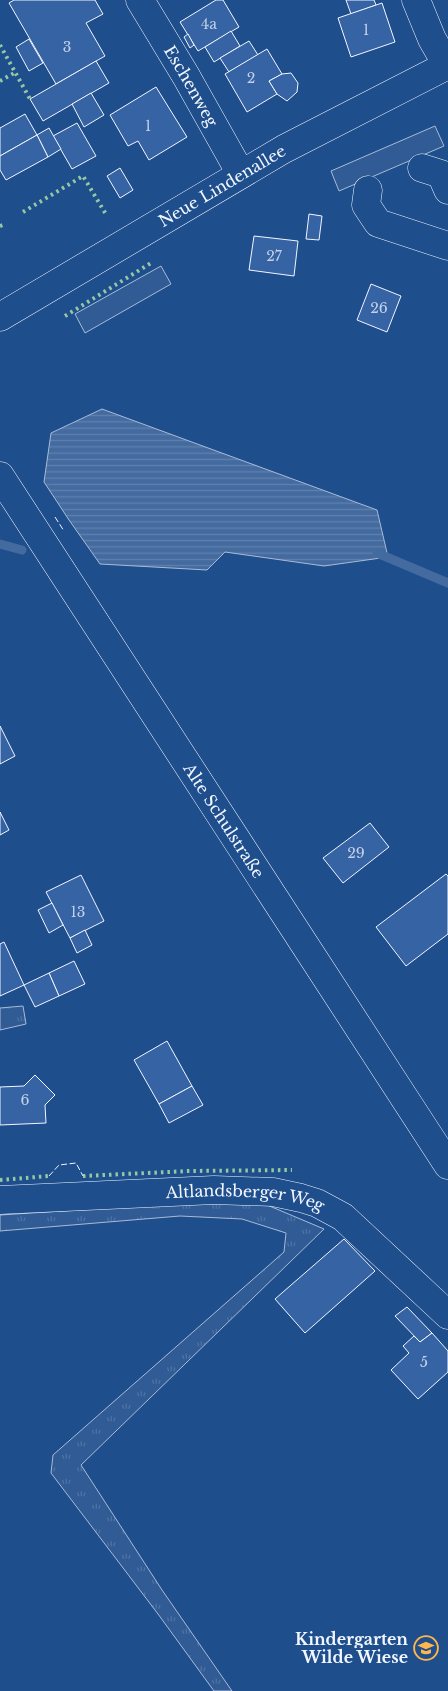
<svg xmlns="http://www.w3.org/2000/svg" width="448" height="1691" font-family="'Libre Baskerville',serif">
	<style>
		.grass { fill: url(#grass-tufts); stroke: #a8bbd7 }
		.built { fill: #305b95; stroke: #a8bbd7 }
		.water { fill: url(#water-rules); stroke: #a8bbd7 }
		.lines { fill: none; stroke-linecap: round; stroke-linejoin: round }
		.stream { stroke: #446ba0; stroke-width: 9 }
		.building { fill: #3563a3; stroke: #f2f6ff }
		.minor-casing { stroke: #f2f6ff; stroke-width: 29 }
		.minor { stroke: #1f4e8c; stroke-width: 28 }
		.hedge { stroke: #97c8a6; stroke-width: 4; stroke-dasharray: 2.5 4; stroke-linecap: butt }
		.fence { stroke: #f2f6ff; stroke-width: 1; stroke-dasharray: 6 2.5; stroke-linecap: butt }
		.labels { text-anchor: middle; stroke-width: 4; stroke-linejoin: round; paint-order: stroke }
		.number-label { font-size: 14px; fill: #c3d1e8 }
		.street-label { font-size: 16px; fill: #f2f6ff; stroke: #1f4e8c }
		.poi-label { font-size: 16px; font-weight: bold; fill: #f2f6ff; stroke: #1f4e8c; text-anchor: end }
	</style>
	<defs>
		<pattern id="grass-tufts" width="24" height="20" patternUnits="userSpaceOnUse" patternTransform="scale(1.25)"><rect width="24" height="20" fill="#305b95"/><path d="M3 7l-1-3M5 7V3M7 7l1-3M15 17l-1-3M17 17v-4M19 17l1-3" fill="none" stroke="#4e73a5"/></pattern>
		<pattern id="water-rules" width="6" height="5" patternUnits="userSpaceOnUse" patternTransform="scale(1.25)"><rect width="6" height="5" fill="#446ba0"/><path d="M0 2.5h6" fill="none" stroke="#5f81ae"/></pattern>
	</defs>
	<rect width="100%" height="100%" fill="#1f4e8c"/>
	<g class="grass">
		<path d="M23 1006 26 1024 0 1030V1008Z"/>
		<path d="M253 1199 324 1229 81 1465 162 1590 232 1691H214L158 1614 51 1473 53 1455 284 1252 286 1233 242 1219 180 1216 0 1231V1215Z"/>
	</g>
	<g class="built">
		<path d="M435 126 444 146 339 191 331 171Z"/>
		<path d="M161 266 171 284 85 333 75 314Z"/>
	</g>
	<path class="water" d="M102 409 377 510 388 557 324 566 225 552 207 570 100 564 69 520 44 482 51 433Z"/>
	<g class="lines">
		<g class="stream">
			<path d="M0 544 22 550"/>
			<path d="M377 553 448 583"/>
		</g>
	</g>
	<g class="building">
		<path d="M14 0H95L103 14 86 23 105 56 56 84 9 3Z"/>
		<path d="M216 0H223L239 27 198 51 180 22Z"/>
		<path d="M346 0H374L376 5 351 14Z"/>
		<path d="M382 3 395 42 351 57 338 18Z"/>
		<path d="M231 31 240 46 214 62 205 47Z"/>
		<path d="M188 34 194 45 190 48 184 37Z"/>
		<path d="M29 39 43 63 29 71 16 47Z"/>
		<path d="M249 41 258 55 229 72 220 58Z"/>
		<path d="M267 49 282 74 269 81 277 94 247 112 225 74Z"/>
		<path d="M96 61 109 83 43 121 30 99Z"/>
		<path d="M291 73 298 83 297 92 287 101 277 94 269 81 282 74Z"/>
		<path d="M156 87 187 137 149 160 138 141 128 146 110 115Z"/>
		<path d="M91 93 104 115 84 127 72 104Z"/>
		<path d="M25 114 37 135 0 156V128Z"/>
		<path d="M77 123 96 156 72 169 53 136Z"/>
		<path d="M49 128 61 149 48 157 37 135Z"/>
		<path d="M37 135 48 157 6 180 0 170V156Z"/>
		<path d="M120 168 133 190 120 198 107 176Z"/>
		<path d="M309 214 322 216 319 240 306 239Z"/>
		<path d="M254 236 298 241 294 276 249 270Z"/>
		<path d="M371 284 401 296 387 332 357 320Z"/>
		<path d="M0 726 15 756 0 764Z"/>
		<path d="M0 812 9 830 0 835Z"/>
		<path d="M370 823 389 847 343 883 323 858Z"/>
		<path d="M446 874 448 876V934L406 966 376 927Z"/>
		<path d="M81 875 104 921 70 938 46 892Z"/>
		<path d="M52 903 63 925 49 933 38 910Z"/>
		<path d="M85 930 92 945 77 953 70 938Z"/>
		<path d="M4 942 24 985 0 996V944Z"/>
		<path d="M74 961 85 984 59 996 49 973Z"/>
		<path d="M49 973 59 996 35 1007 24 985Z"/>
		<path d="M167 1041 192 1086 159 1104 134 1060Z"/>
		<path d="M35 1075 55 1095 45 1105 46 1123 0 1125V1087L24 1086Z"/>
		<path d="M192 1086 203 1105 169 1123 159 1104Z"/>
		<path d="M344 1239 375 1271 305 1333 275 1299Z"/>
		<path d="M407 1307 432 1333 420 1342 395 1316Z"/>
		<path d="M432 1333 448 1351V1372L418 1399 391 1370 409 1353 403 1346 414 1336 420 1342Z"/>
	</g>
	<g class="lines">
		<g class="minor-casing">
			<g id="minor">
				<path id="s1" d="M140 0 186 76 241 174"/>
				<path d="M416 0 432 39 447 65"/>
				<path d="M422 168 441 174 448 190"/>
				<path d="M368 190 366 205 378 223 448 246"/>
				<path id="s2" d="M0 317 284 149 448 65"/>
				<path id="s3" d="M0 476 448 1165"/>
				<path id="s4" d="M0 1200 214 1190 273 1192 301 1198 317 1203 343 1217 448 1315"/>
			</g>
		</g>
		<use href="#minor" class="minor"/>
		<g class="hedge">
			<path d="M0 45 30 99"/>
			<path d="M0 81 16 72"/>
			<path d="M23 212 83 176 107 216"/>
			<path d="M0 226 3 225"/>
			<path d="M65 316 151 263"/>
			<path d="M83 1176 189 1171 292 1170"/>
			<path d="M0 1180 49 1176"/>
		</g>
		<g class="fence">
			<path d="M55 517 64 531"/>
			<path d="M49 1176 59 1165 76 1163 83 1176"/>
		</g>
	</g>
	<defs>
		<g id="school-ring" transform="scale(1.25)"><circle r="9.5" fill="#1f4e8c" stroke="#ffb74d" stroke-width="1.5"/><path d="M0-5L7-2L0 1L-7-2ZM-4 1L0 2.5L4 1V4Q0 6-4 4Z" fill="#ffb74d"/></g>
	</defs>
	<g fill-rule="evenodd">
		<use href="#school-ring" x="426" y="1648"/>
	</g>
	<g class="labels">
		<g class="number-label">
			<text x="209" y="29">4a</text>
			<text x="366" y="35">1</text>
			<text x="67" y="52">3</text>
			<text x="251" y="83">2</text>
			<text x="148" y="131">1</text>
			<text x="274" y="261">27</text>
			<text x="379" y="313">26</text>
			<text x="356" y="858">29</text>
			<text x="78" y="917">13</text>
			<text x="25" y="1105">6</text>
			<text x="424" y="1367">5</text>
		</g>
		<g class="street-label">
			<text dy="6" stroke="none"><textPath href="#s1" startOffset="100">Eschenweg</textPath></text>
			<text dy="6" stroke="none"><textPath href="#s2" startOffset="258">Neue Lindenallee</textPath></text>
			<text dy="6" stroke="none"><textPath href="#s3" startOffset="411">Alte Schulstraße</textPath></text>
			<text dy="6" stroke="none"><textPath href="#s4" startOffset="246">Altlandsberger Weg</textPath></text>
		</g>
		<g class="poi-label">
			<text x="408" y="1645">Kindergarten<tspan x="408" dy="18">Wilde Wiese</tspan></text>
		</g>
	</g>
</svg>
